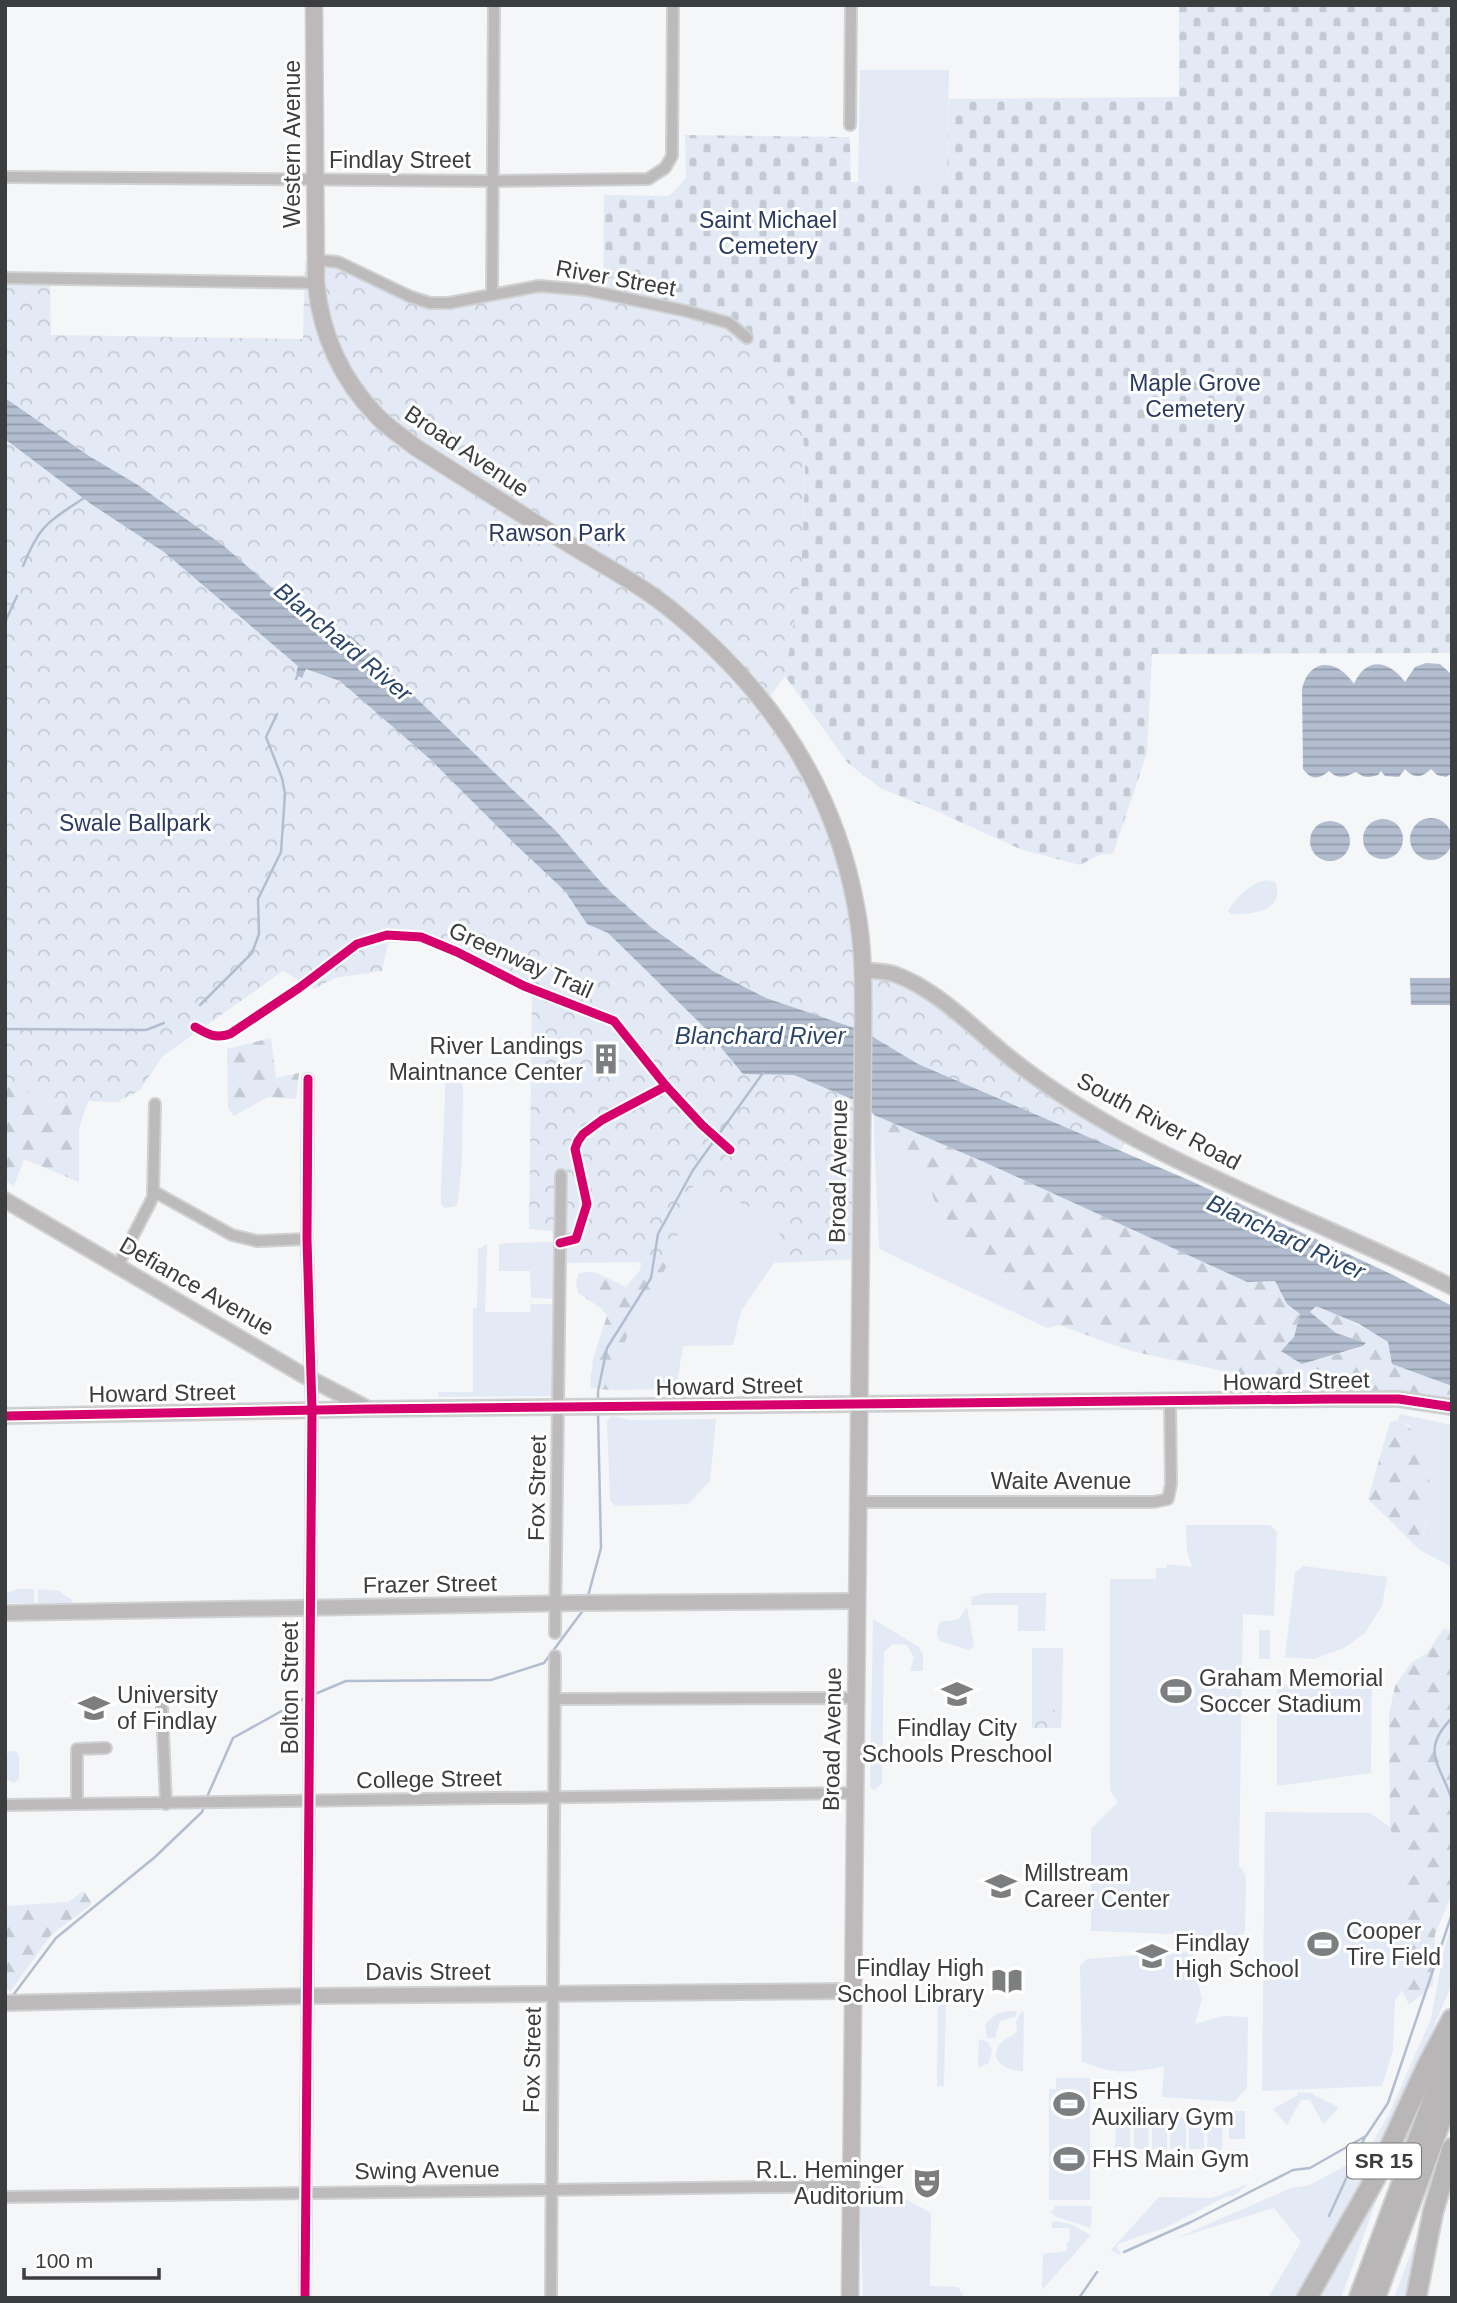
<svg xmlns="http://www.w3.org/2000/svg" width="1457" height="2303" font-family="Arial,sans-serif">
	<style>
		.grass { fill: #e4eaf5 }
		.forest { fill: url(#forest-firs) }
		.cemetery { fill: url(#cemetery-stones) }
		.park { fill: url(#park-crowns) }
		.water { fill: url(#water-rules) }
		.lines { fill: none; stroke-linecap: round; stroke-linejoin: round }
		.stream { stroke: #b2bed0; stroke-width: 2.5 }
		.minor-casing { stroke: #d0d1d2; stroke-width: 14 }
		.tertiary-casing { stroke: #d0d1d2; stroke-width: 18 }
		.secondary-casing { stroke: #d0d1d2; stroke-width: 19 }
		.motorway-casing { stroke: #d0d1d2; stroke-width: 23 }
		.minor { stroke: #bdbabb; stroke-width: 10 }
		.tertiary { stroke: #bdbabb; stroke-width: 14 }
		.secondary { stroke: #bdb9ba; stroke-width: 16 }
		.motorway { stroke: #b9b6b8; stroke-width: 19 }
		.cycleway-casing { stroke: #fff; stroke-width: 13 }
		.cycleway { stroke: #d6006c; stroke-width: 9 }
		.labels { text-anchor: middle; stroke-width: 6; stroke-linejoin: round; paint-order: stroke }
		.shield { fill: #fff; stroke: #767778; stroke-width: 2 }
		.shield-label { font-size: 21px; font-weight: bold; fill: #3c3d3e }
		.street-label { font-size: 23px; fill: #3c3d3e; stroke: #fff }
		.park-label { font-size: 23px; fill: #2a3a61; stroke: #fff }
		.poi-label { font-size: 23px; fill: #3c3d3e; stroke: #fff; text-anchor: start }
		.water-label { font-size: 24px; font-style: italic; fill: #2b456a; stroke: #fff }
	</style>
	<defs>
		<pattern id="forest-firs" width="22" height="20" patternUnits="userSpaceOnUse" patternTransform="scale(1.75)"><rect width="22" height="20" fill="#e4eaf5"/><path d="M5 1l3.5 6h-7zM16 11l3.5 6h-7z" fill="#c4cad3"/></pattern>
		<pattern id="cemetery-stones" width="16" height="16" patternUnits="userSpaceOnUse" patternTransform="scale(1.75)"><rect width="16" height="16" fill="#e4eaf5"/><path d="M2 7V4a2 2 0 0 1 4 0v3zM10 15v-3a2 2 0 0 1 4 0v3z" fill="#c4cad3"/></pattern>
		<pattern id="park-crowns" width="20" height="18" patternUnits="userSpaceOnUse" patternTransform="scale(1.75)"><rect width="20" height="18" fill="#e4eaf5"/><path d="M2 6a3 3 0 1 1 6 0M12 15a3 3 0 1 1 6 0" fill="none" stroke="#c4cad3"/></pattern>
		<pattern id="water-rules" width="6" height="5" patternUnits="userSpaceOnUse" patternTransform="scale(1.75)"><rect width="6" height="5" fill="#b2bed0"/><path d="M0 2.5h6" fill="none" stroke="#929caa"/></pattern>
	</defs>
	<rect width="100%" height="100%" fill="#f4f6f8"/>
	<g class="grass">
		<path d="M860 70H949L947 183H858Z"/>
		<path d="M1266 880 1275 882C1287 912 1249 915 1230 914L1228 911C1236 896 1250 884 1266 880Z"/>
		<path d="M459 1078 463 1088 462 1161 458 1201 456 1206 445 1208 441 1204C441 1163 445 1122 445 1081Z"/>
		<path d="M874 1135 923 1164 934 1200 975 1262 1059 1325 1047 1328 879 1249Z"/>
		<path d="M694 1183 782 1221 774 1263 741 1311 733 1345 683 1346 676 1389 610 1390 626 1339 669 1262Z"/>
		<path d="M554 1242 559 1263V1299L531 1298 530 1271H499V1245L504 1243Z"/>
		<path d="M487 1244 485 1312H530L531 1304H550L559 1308 558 1396 439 1397 438 1392H473V1309L477 1308 478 1249Z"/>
		<path d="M1400 1414 1452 1425V1567L1420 1550 1427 1520 1410 1426 1398 1420Z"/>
		<path d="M611 1416 630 1420 716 1419 710 1481 688 1504 616 1506 610 1501 607 1422Z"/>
		<path d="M1186 1525H1270L1277 1532 1274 1616 1243 1614 1239 1866 1246 1875 1245 1931 1236 1944 1178 1940 1173 1934 1091 1931V1829L1118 1802 1110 1790V1579H1156V1568H1166L1167 1564 1192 1567 1187 1551Z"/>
		<path d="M1303 1566 1387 1577 1382 1606 1365 1633 1344 1648 1314 1659 1285 1657 1295 1573Z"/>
		<path d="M17 1589H34V1603H5V1594Z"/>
		<path d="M38 1589 59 1591 73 1601 71 1603H38Z"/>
		<path d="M986 1593H1046L1045 1631H1018V1605H971L972 1597Z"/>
		<path d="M967 1606 974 1646 969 1650 940 1641 937 1634 939 1624 943 1621H951L960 1618Z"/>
		<path d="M873 1619 919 1647 923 1655V1671H910L914 1658 907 1645 893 1644 884 1652 882 1783 874 1790 870 1787Z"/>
		<rect x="1259" y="1630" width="11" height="29"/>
		<path d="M1032 1648H1063L1062 1710H1032Z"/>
		<path d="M1372 1682 1371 1773 1277 1786V1685Z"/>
		<path d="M9 1751H16L19 1758V1779L14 1783 6 1779 7 1755Z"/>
		<path d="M1265 1812 1370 1813 1390 1827 1402 1866 1407 1921V1972L1402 1990 1395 2001 1393 2050 1382 2086 1262 2091Z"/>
		<path d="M1452 1922V1983L1397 2117 1346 2218 1331 2234 1294 2298H1268L1301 2242 1274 2208 1174 2239 1291 2188 1310 2185 1365 2155 1388 2116 1431 2019 1443 1954Z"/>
		<path d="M1191 1951 1202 1999 1195 2024 1223 2016 1248 2017 1247 2088 1234 2102 1162 2097 1164 2067C1129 2072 1115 2076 1082 2061L1080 1966 1087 1959Z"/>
		<path d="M938 1997 946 1998 944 2086H937Z"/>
		<path d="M1006 2011H1017L1015 2017 1000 2021 995 2038H987L985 2024 996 2014Z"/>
		<path d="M1021 2011 1024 2012 1023 2071C1010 2071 988 2063 999 2045 1003 2039 1011 2037 1017 2032L1016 2022Z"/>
		<path d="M979 2039 988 2042 992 2050 989 2063 978 2068Z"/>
		<path d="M1056 2078H1090V2200H1049V2089H1056Z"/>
		<path d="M1297 2092 1313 2093 1314 2095 1337 2106 1338 2109 1323 2124 1310 2100H1301L1287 2125 1273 2109 1298 2095Z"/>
		<rect x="1229" y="2111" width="16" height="28"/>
		<path d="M1116 2117H1130V2149H1115Z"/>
		<path d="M1134 2117H1149L1148 2149H1134Z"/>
		<path d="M1152 2117 1167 2118V2149H1152Z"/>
		<path d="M1171 2117 1186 2118V2149H1170Z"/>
		<path d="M1189 2117 1204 2118V2149H1189Z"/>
		<path d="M1208 2117 1223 2118 1222 2150H1207Z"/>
		<path d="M1382 2175 1385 2177 1341 2298H1318L1349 2245Z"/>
		<path d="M875 2182 931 2213 930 2286 958 2287 965 2298H863L860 2196 864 2195Z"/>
		<path d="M1248 2184 1234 2196 1225 2197 1167 2227 1118 2244 1117 2248 1122 2256 1111 2250 1159 2197 1212 2198Z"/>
		<path d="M1055 2206H1092L1091 2228 1056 2217 1049 2211 1054 2210Z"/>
		<path d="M1423 2220 1407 2298H1394Z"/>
		<path d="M1055 2221 1070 2224 1091 2235 1042 2290 1043 2254 1067 2251V2242L1070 2241 1069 2228H1052V2222Z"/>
	</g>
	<g class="forest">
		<path d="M271 1038 276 1078 299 1073 296 1099 268 1097 234 1116 228 1108 227 1049Z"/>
		<path d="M5 1084 51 1100 88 1101 79 1128V1182L24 1159 14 1186 5 1181Z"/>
		<path d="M874 1115 984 1162 1247 1282 1275 1281 1287 1304 1300 1314 1294 1337 1302 1364 1363 1347 1366 1343 1336 1333 1310 1312 1316 1306C1342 1317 1366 1327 1389 1343 1410 1358 1428 1376 1452 1386V1401L1430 1395 1293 1386 1131 1351 1059 1325 975 1262 934 1200 923 1164 874 1135Z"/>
		<path d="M694 1183 669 1262 626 1339 610 1390 590 1388 593 1359 607 1316 601 1308 578 1293 576 1282 579 1273 595 1272 626 1287 640 1270 647 1220Z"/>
		<path d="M1398 1420C1443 1442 1429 1510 1420 1550L1368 1499 1390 1422Z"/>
		<path d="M1444 1628 1452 1632V1894L1435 1934 1433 1985 1409 2005 1402 1990 1407 1972V1921L1402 1866 1390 1827 1389 1714 1395 1686 1411 1663 1427 1653Z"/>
		<path d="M84 1891 92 1904 51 1935 10 1992 5 1986V1906L68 1902Z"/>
	</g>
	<path class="cemetery" d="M1179 5H1452V653L1152 654 1147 753 1113 854H1101L1080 865 1020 849 936 811 880 788 848 763 785 676 801 578 805 475 803 437 603 293 604 195 669 196 686 178 685 135 850 137 851 182 947 183 949 99 1179 97Z"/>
	<g class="park">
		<path d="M305 261H332L423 301 539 286 729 323 747 338 769 360 782 382 803 437 805 475 801 578 785 676 765 703 818 788 846 862 863 970 921 987 1043 1084 1129 1134 1105 1181 863 1079 860 1259 774 1263 782 1221 694 1183 669 1262 559 1263 552 1231 529 1229 532 995 425 942 388 943 382 971 335 978 314 989 283 971 163 1056 139 1091 117 1102 51 1100 5 1084V278L50 279 51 335 303 339Z"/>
		<path d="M1032 1710H1062L1061 1728H1032Z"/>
	</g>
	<g class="water">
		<path d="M5 398 89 456 138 485 224 546 279 594 322 623 352 637 556 831 607 889 652 928 713 971 766 998 863 1031 918 1064 1191 1181 1393 1275 1452 1306V1386L1392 1364 1388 1342 1359 1324 1316 1306 1310 1312 1336 1333 1366 1343 1363 1346 1302 1364 1281 1351 1294 1337 1300 1314 1287 1304 1275 1281 1247 1282 984 1162 874 1115 862 1100 852 1099 794 1075 743 1074 703 1026 608 933 587 924 565 891 516 845 430 759 340 681 306 669 302 678 296 674 298 666 164 552 91 504 5 439Z"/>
		<path d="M1426 663 1440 664 1452 675V773L1446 777 1437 775 1431 769C1422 778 1414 779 1405 769L1399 777 1385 776 1381 771 1378 775C1368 778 1364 778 1356 772 1345 777 1339 780 1329 771 1319 780 1311 780 1303 769L1302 689C1310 656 1338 660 1354 684 1366 656 1389 660 1405 682L1415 667Z"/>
		<circle cx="1431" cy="839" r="21"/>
		<circle cx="1383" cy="839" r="20"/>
		<circle cx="1330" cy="841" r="20"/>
		<path d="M1451 967 1452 1005H1411L1410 978H1450Z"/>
	</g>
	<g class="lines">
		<g class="stream">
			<path d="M23 566C40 524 48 522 84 498"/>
			<path d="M5 622 17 596"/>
			<path d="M296 679 298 675"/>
			<path d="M200 1005 252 953 259 934 258 899 281 852 285 794 282 778 266 737 277 714"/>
			<path d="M5 1029 146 1030 164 1023"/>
			<path d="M598 1402V1391L607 1348 651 1278 658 1234 693 1170 763 1073"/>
			<path d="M588 1596 601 1548 598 1412"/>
			<path d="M315 1694 346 1681 491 1680 544 1663 584 1609"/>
			<path d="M1452 1718C1419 1751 1441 1765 1452 1800"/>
			<path d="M207 1797 233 1738 305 1698"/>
			<path d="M11 1998 56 1938 155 1857 202 1812 204 1807"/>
			<path d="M1329 2216 1365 2137"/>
			<path d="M1124 2252 1191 2222 1293 2170 1310 2168 1366 2136 1388 2103 1452 1914"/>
			<path d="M1079 2298 1097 2272"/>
		</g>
		<g class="minor-casing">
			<g id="minor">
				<path d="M850 125 851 5"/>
				<path d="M5 177 493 181 648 179 665 168 672 156 673 5"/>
				<path d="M315 260 338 262 411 297 430 303H449L539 286 586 290 686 311 729 323 747 338"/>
				<path d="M5 278 316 283"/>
				<path d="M492 294 494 5"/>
				<path d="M153 1191 232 1235 257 1241 307 1239"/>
				<path d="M118 1265 153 1197 155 1104"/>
				<path d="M857 1502H1154L1168 1499 1171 1484 1170 1402"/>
				<path d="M555 1633 561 1175"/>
				<path d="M555 1699 855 1698"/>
				<path d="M162 1708 166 1804"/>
				<path d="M77 1804V1749L106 1748"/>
				<path d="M5 1805 854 1793"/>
				<path d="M5 2197 850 2186"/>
				<path d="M305 2298 312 1410 307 1239 308 1079"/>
				<path d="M551 2298 555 1656"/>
			</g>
		</g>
		<g class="tertiary-casing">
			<g id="tertiary">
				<path d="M863 970C873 971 885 971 894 974 938 989 978 1033 1014 1061 1142 1161 1308 1214 1452 1287"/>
				<path d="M5 1200 303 1375 365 1407"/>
				<path d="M5 1416 368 1409 1332 1399H1399L1452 1407"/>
				<path d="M5 1613 578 1603 856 1601"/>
				<path d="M5 2003 307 1996 852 1991"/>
			</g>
		</g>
		<g class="secondary-casing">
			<path id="secondary" d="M314 5 316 283C321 333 341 379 377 416 388 428 403 437 415 447 468 480 520 513 572 546 606 567 643 586 674 612 769 690 834 785 856 907 865 952 863 998 863 1044L850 2298"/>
		</g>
		<g class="motorway-casing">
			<g id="motorway">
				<path d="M1307 2298 1376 2177 1427 2066 1452 2019"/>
				<path d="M1359 2298 1452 2048"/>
				<path d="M1375 2298 1452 2091"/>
				<path d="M1416 2298 1433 2212 1452 2148"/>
			</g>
		</g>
		<use href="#minor" class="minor"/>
		<use href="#tertiary" class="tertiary"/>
		<use href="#secondary" class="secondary"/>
		<use href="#motorway" class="motorway"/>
		<g class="cycleway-casing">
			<g id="cycleway">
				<path d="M195 1027C207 1034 215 1039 230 1034L299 988 357 944 387 935 421 937 457 952 524 986 614 1021 666 1086 702 1125 730 1150"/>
				<path d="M560 1243 576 1239 587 1204 575 1149 578 1141 583 1134 602 1120 666 1086"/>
				<path d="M5 1416 368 1409 1332 1399H1399L1452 1407"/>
				<path d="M305 2298 312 1410 307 1239 308 1079"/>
			</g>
		</g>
		<use href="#cycleway" class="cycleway"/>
	</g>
	<defs>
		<g id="building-bare" transform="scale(2.415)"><path d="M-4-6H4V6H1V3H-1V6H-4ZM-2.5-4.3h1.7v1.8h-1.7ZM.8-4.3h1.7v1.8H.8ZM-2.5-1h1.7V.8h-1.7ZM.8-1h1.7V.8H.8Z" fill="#7c7e7f" stroke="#fff" stroke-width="2.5" paint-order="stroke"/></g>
		<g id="stadium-bare" transform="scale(2.415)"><path d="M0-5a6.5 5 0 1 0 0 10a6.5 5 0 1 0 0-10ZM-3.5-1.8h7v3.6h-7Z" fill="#7c7e7f" stroke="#fff" stroke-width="2.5" paint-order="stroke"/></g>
		<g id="school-bare" transform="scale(2.415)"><path d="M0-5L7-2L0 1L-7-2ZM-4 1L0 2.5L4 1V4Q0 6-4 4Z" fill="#7c7e7f" stroke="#fff" stroke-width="2.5" paint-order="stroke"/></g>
		<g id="university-bare" transform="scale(2.415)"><path d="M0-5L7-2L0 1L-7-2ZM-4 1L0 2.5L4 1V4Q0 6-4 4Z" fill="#7c7e7f" stroke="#fff" stroke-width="2.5" paint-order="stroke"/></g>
		<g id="library-bare" transform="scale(2.415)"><path d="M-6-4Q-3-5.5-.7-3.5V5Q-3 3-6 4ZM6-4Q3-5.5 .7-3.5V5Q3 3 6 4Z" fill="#7c7e7f" stroke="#fff" stroke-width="2.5" paint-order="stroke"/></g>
		<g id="theatre-bare" transform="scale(2.415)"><path d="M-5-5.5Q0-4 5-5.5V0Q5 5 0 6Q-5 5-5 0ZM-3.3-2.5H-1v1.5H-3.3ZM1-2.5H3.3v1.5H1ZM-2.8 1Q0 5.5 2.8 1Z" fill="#7c7e7f" stroke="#fff" stroke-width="2.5" paint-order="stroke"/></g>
	</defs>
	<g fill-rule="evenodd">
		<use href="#building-bare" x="606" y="1059"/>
		<use href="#stadium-bare" x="1176" y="1691"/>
		<use href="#school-bare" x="957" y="1694"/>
		<use href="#university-bare" x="94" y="1708"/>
		<use href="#school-bare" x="1001" y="1886"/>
		<use href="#stadium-bare" x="1323" y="1944"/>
		<use href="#school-bare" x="1152" y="1956"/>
		<use href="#library-bare" x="1007" y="1981"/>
		<use href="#stadium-bare" x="1069" y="2104"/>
		<use href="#stadium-bare" x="1069" y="2159"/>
		<use href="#theatre-bare" x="927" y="2183"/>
	</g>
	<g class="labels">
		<rect class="shield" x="1347" y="2143.5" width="74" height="35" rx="5"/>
		<g class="shield-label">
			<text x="1384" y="2168">SR 15</text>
		</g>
		<g class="street-label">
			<text transform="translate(292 144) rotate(-90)" y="8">Western Avenue</text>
			<text x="400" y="168">Findlay Street</text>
			<text transform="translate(616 278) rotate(10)" y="8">River Street</text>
			<text transform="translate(467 451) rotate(34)" y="8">Broad Avenue</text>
			<text transform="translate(521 960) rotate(24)" y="8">Greenway Trail</text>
			<text transform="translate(1159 1121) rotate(28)" y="8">South River Road</text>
			<text transform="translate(838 1171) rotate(-89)" y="8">Broad Avenue</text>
			<text transform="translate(197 1286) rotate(30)" y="8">Defiance Avenue</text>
			<text transform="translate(1296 1381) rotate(-1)" y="8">Howard Street</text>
			<text transform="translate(729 1386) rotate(-1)" y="8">Howard Street</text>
			<text transform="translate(162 1393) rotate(-1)" y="8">Howard Street</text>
			<text x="1061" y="1489">Waite Avenue</text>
			<text transform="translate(537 1488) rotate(-89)" y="8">Fox Street</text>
			<text transform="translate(430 1584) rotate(-1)" y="8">Frazer Street</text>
			<text transform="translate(290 1688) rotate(-90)" y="8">Bolton Street</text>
			<text transform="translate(832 1739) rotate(-89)" y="8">Broad Avenue</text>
			<text transform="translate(429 1779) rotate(-1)" y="8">College Street</text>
			<text x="428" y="1980">Davis Street</text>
			<text transform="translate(532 2060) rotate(-89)" y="8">Fox Street</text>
			<text transform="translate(427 2170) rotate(-1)" y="8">Swing Avenue</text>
		</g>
		<g class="park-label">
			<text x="768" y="228">Saint Michael<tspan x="768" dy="26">Cemetery</tspan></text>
			<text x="1195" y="391">Maple Grove<tspan x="1195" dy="26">Cemetery</tspan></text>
			<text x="557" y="541">Rawson Park</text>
			<text x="135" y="831">Swale Ballpark</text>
		</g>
		<g class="poi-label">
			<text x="583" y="1054" text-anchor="end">River Landings<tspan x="583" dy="26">Maintnance Center</tspan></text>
			<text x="1199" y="1686">Graham Memorial<tspan x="1199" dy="26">Soccer Stadium</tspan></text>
			<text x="117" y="1703">University<tspan x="117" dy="26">of Findlay</tspan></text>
			<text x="957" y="1736" text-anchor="middle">Findlay City<tspan x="957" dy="26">Schools Preschool</tspan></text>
			<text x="1024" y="1881">Millstream<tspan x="1024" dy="26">Career Center</tspan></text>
			<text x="1346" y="1939">Cooper<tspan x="1346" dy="26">Tire Field</tspan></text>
			<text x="1175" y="1951">Findlay<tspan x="1175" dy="26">High School</tspan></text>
			<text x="984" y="1976" text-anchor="end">Findlay High<tspan x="984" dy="26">School Library</tspan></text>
			<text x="1092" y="2099">FHS<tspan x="1092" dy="26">Auxiliary Gym</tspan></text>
			<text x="1092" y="2167">FHS Main Gym</text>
			<text x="904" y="2178" text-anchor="end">R.L. Heminger<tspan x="904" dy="26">Auditorium</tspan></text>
		</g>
		<g class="water-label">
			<text transform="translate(343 642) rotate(40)" y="8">Blanchard River</text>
			<text x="760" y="1044">Blanchard River</text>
			<text transform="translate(1286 1237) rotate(25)" y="8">Blanchard River</text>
		</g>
	</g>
	<rect width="1457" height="2303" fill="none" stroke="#3c3d3e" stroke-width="14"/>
	<path d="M24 2268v10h135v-10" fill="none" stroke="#3c3d3e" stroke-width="3.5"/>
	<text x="35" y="2268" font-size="21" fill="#3c3d3e" stroke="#ffffff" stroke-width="5" paint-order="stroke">100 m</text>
</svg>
